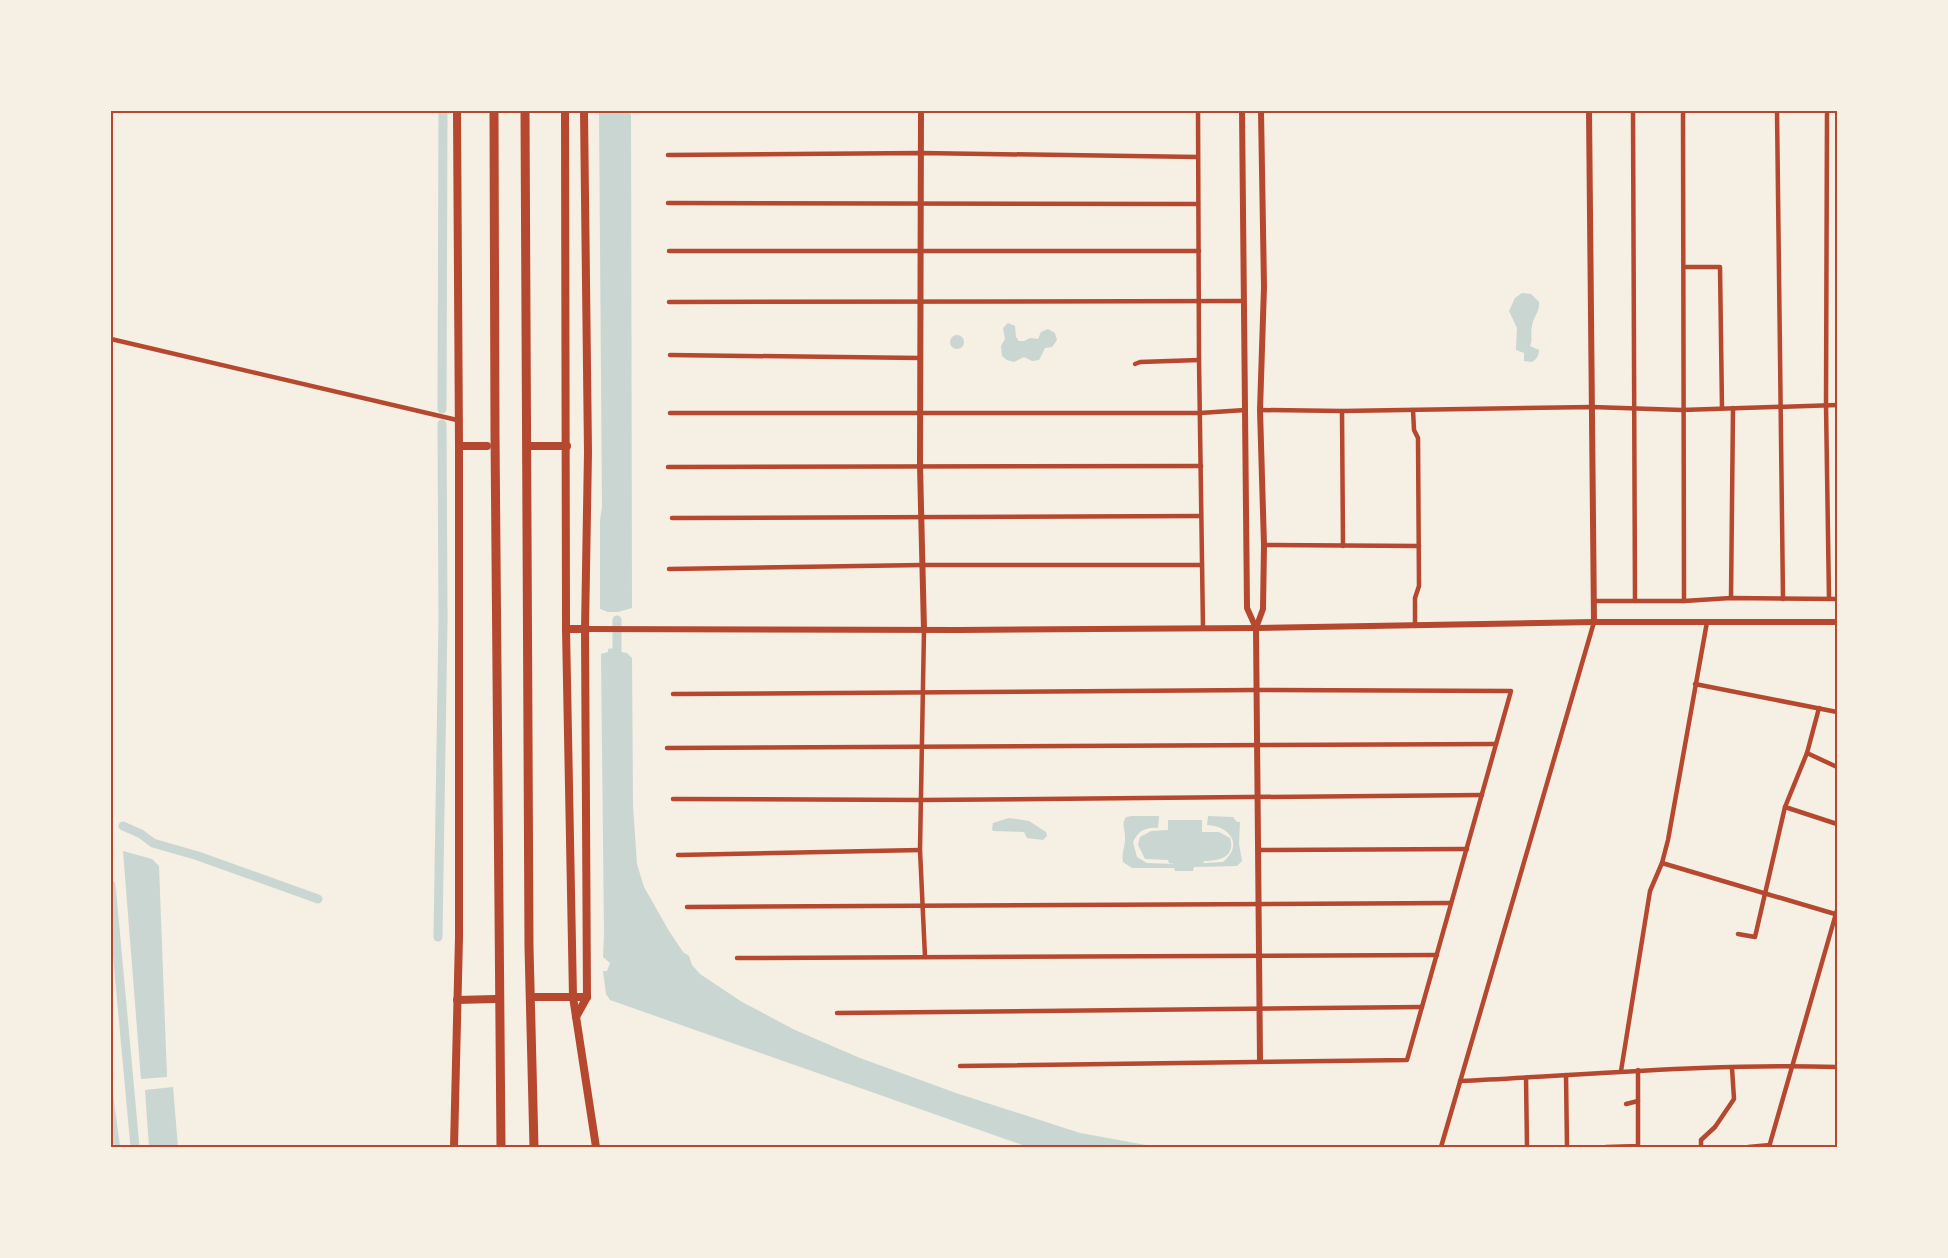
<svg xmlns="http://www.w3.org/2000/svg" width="1948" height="1258" font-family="'Alegreya Sans',sans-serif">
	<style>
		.water { fill: #c9d6d2 }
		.pier { fill: #f6efe4 }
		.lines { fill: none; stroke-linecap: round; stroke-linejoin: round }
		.canal { stroke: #c9d6d2; stroke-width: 9 }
		.minor { stroke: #b5482f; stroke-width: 4.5 }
		.tertiary { stroke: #b5482f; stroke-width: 6 }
		.primary { stroke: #b5482f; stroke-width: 8 }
		.motorway { stroke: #b5482f; stroke-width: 9 }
		.neatline { fill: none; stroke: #b5482f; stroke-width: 2 }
	</style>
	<rect width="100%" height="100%" fill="#f6efe4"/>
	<g class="water">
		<path d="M599 111H631L632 608 618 612 615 651 627 653 632 658 633 806 637 864 644 887 669 931 683 952 689 956 692 965 700 974 742 1002 795 1030 860 1058 956 1093 1080 1133 1157 1147H1028L610 1000 606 994 603 971H607L610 963 603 957 604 935 601 654 608 652 609 613 600 609V520L602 507Z"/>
		<path d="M1522 293 1531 294 1539 302C1540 312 1533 317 1532 326 1530 335 1533 339 1530 346L1539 350C1539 355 1537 359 1532 362L1524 361V353L1516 350 1517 328 1509 311 1515 298Z"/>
		<path d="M1008 323 1015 326 1016 337 1019 341H1024L1030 338 1038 339 1041 332 1048 329 1055 333 1057 340 1052 347 1045 348 1039 360 1032 361 1024 357 1014 362 1007 360 1002 356 1001 346 1005 339 1003 328Z"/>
		<circle cx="957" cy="342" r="7"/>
		<path d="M1132 816H1159L1158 828C1146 827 1139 830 1133 842L1137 857 1147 863 1175 864 1169 863 1168 860 1145 859 1138 845 1140 837 1151 831 1168 830V820H1202V832H1219L1230 838C1236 857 1219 861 1204 861L1203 863 1223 862C1244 845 1230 826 1207 825L1208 816 1233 817 1237 822H1240L1239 844 1242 861 1237 866 1194 867 1193 871H1175L1174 868H1132L1123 862C1121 853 1126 845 1125 836 1125 828 1121 825 1126 817Z"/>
		<path d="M1009 818 1029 821 1046 832 1047 836 1043 840 1027 838 1024 832 993 831 992 829 993 823Z"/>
		<path d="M123 851 152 859 159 866 167 1077 141 1079Z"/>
		<path d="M111 1080 120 1146 111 1144Z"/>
		<path d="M173 1087 178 1147H149L145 1090Z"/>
	</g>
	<path class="pier" d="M600 609 608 612H631L621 615 619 648 605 649 606 615 600 613Z"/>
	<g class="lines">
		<g class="canal">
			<path d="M442 409 443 111"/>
			<path d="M617 620V664"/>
			<path d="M123 826 141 834 153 843 198 856 318 899"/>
			<path d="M111 885 135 1147"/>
			<path d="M438 937 443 619 442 424"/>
		</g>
		<g class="minor">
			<path d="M1198 111 1199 360 1203 628"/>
			<path d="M1633 111 1635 601"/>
			<path d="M1683 111 1684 601"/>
			<path d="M1777 111 1783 599"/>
			<path d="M1827 111 1826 405 1829 599"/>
			<path d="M668 155 921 153 1198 157"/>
			<path d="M668 203 1198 204"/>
			<path d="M669 251H1199"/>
			<path d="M1684 267H1720L1722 408"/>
			<path d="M669 302 1244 301"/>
			<path d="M111 339 457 420"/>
			<path d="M670 355 920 358"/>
			<path d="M1135 364 1140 362 1199 360"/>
			<path d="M1260 410 1342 411 1592 407 1682 410 1837 405"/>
			<path d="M1413 410 1414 430 1418 438 1419 586 1415 598V626"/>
			<path d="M1342 411 1343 546"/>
			<path d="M670 413H1200L1245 410"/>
			<path d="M668 467 1201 466"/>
			<path d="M672 518 1200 516"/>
			<path d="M1264 545 1419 546"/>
			<path d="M669 569 922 565H1202"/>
			<path d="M1731 598 1733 408"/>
			<path d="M1594 601H1684L1731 598 1837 599"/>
			<path d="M924 630 920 850 925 957"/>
			<path d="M1695 684 1837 712"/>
			<path d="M673 694 1256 690 1511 691 1407 1060 960 1066"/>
			<path d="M667 748 1496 744"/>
			<path d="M1807 753 1837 767"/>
			<path d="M673 799 921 800 1482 795"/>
			<path d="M1785 807 1837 824"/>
			<path d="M1258 850 1467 849"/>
			<path d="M678 855 920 850"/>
			<path d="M1662 863 1835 914"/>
			<path d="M687 907 1451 903"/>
			<path d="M1738 934 1755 937 1785 807 1807 753 1819 708"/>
			<path d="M737 958 1437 955"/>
			<path d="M837 1013 1422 1007"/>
			<path d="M1621 1071 1650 891 1662 863 1668 840 1707 622"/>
			<path d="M1566 1075 1567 1147"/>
			<path d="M1526 1078 1527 1147"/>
			<path d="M1460 1081C1586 1075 1711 1063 1837 1067"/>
			<path d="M1626 1104 1638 1101"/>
			<path d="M1441 1147 1594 622"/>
			<path d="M1606 1147 1638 1146V1070"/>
			<path d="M1701 1147V1140L1715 1127 1734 1099 1732 1068"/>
			<path d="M1748 1147 1770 1145"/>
			<path d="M1769 1147 1837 910"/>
		</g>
		<g class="tertiary">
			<path d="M921 111 920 466 924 630"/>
			<path d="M1242 111 1247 608 1256 628"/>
			<path d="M1589 111 1594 622"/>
			<path d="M585 629 959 630 1256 628 1594 622H1837"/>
			<path d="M1260 1060 1256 628 1263 609 1264 545 1260 410 1264 287 1261 111"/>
		</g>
		<g class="primary">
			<path d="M565 111 566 629 573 997 596 1147"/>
			<path d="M459 446H487"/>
			<path d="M529 446H567"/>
			<path d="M566 629H585"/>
			<path d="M536 997H587"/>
			<path d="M457 1000 495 999"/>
			<path d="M576 1017 587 997 585 629 588 452 584 111"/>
			<path d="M454 1147 459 937V446L457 111"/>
		</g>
		<g class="motorway">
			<path d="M494 111 495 435 501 1147"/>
			<path d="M525 111 529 947 534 1147"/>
		</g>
	</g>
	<rect width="1948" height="1258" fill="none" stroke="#f6efe4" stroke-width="225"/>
	<rect x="112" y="112" width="1724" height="1034" class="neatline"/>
</svg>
